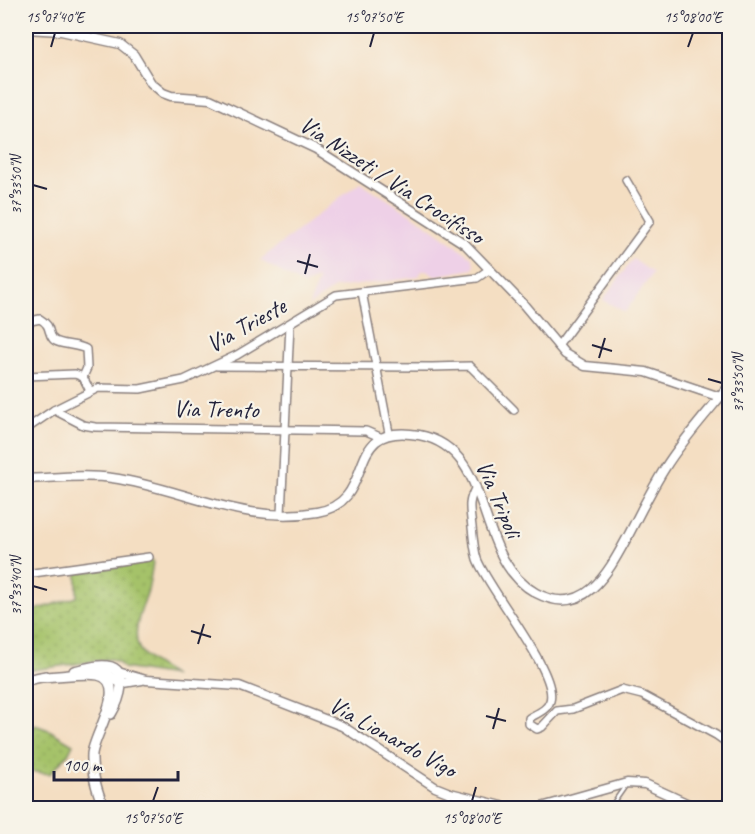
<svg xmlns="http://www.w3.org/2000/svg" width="755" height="834" font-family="Caveat,sans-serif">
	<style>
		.built { fill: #eed0e7 }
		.grass { fill: url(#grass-dots); stroke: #647252; stroke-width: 1.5 }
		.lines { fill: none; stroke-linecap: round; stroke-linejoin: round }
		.service-casing { stroke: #8b807e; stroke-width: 6 }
		.minor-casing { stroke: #8b807e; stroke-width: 10 }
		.tertiary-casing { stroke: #8b807e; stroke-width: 11 }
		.secondary-casing { stroke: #8b807e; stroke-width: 12 }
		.service { stroke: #fff; stroke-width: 3 }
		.minor { stroke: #fff; stroke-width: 7 }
		.tertiary { stroke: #fff; stroke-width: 8 }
		.secondary { stroke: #fff; stroke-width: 9 }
		.ticks { fill: none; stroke: #22223b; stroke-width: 2 }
		.labels { text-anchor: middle; stroke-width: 4.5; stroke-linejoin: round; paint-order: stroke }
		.street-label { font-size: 24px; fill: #22223b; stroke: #f7f3e8 }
		.neatline { fill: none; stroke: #22223b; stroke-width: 2 }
		.ticks-label { font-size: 15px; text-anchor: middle; fill: #22223b }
	</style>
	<defs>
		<pattern id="grass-dots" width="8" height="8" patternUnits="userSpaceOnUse" patternTransform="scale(1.5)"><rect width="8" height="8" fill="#a5c269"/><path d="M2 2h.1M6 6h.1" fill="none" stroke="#8ea65c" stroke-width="1.8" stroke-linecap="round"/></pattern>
	</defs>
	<rect width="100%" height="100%" fill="#f7f3e8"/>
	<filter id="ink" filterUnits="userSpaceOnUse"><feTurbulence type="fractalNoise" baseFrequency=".0167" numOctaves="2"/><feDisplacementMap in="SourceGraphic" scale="12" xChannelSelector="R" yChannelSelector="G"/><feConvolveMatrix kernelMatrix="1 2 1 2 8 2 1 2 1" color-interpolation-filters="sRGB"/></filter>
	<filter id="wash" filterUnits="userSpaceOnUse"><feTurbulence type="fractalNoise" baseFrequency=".008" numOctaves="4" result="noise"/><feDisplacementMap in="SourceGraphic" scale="24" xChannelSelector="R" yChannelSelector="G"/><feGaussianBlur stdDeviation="1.35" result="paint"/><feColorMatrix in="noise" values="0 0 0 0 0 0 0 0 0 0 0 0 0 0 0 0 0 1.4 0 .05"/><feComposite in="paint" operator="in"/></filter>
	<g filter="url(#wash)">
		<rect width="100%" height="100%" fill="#f4dec2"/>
		<g class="built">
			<path d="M360 182 426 224 472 257 474 264 473 269 434 276 428 270 422 271 418 277 334 288 309 306 319 278 303 285 260 260Z"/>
			<path d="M633 259 653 273 625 312 603 300Z"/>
		</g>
		<g class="grass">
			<path d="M153 561C152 571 150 580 148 590 143 607 130 632 140 650 148 662 162 668 174 676L123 668 118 662 110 659 26 671V613L77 597V573Z"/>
			<path d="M35 725 49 730 73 744 68 754 50 774 28 771 26 774V740Z"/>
		</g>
	</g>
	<g filter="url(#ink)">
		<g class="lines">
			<g class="service-casing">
				<path id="service" d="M610 808 626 785"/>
			</g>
			<g class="minor-casing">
				<g id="minor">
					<path d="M26 285H28"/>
					<path d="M362 292 389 433"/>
					<path d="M26 322 40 319C52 326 47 332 53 339 58 345 77 344 86 349L87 368 83 377"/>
					<path d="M558 346 650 221 626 180"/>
					<path d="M217 366 432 367 470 366 514 410"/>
					<path d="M26 376 75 374 83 377 90 391"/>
					<path d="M54 410 83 425 95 427 366 431 380 437"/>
					<path d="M26 429 54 410 98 388 140 389 184 380 237 355 336 295 477 278 490 269"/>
					<path d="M476 487C467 503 470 509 472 527 473 537 474 549 477 559 488 589 559 673 550 701 547 710 538 713 529 718V724L537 729 542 727 557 711 573 709 622 690 642 695 716 735 730 745"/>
					<path d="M281 514 290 325"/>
					<path d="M26 574 149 557"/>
					<path d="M722 808 730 797"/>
				</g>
			</g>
			<g class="tertiary-casing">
				<g id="tertiary">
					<path d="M26 29 61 31 120 44 134 55 151 83 163 93 171 96 210 99 316 149 465 244 524 305 565 354 585 366 646 372 720 397"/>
					<path d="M26 479C54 478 84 474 112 478 183 488 242 525 317 512 381 501 339 421 419 435 497 450 472 558 536 593 585 619 609 571 628 536 640 513 651 490 665 468 683 439 708 412 730 385"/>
					<path d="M87 671H105L118 682 124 683 142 680"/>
					<path d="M118 672 146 680 239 686 342 726 435 787 450 793 510 808"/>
					<path d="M538 808 627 783 645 784 697 808"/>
				</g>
			</g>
			<g class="secondary-casing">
				<g id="secondary">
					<path d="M74 671C84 669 97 664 107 666 131 669 119 701 111 714"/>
					<path d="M42 677C57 677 85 672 98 675 130 682 94 734 92 754 91 773 97 791 104 808"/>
					<path d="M26 680 46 676"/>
				</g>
			</g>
			<use href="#service" class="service"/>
			<use href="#minor" class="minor"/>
			<use href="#tertiary" class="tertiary"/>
			<use href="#secondary" class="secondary"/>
		</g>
	</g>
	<path class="ticks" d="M51 47 55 33M370 47 374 33M688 47 693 33M33 185 47 189M297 261 318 267M305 274 310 254M592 345 612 351M599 358 605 338M708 379 722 383M33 586 47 590M191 631 211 637M198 644 204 624M486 716 506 721M493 729 499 708M153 801 158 787M472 801 476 787"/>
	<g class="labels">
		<g class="street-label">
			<text transform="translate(392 180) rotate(33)" y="8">Via Nizzeti / Via Crocifisso</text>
			<text transform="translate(246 325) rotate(-29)" y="8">Via Trieste</text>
			<text transform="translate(216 409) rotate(1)" y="8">Via Trento</text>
			<text transform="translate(499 499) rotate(67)" y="8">Via Tripoli</text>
			<text transform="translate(393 737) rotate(29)" y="8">Via Lionardo Vigo</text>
		</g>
	</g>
	<rect width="755" height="834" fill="none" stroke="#f7f3e8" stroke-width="66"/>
	<path d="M54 771v9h124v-9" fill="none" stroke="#22223b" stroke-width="3"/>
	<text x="63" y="771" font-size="18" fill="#22223b" stroke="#f7f3e8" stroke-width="4.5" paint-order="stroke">100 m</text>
	<rect x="33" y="33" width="689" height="768" class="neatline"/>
	<g class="ticks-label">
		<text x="55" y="22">15°07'40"E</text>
		<text x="374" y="22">15°07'50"E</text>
		<text x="693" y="22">15°08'00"E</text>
		<text transform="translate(16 185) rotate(-90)" y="5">37°33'50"N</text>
		<text transform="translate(738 383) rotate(-90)" y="5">37°33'50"N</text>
		<text transform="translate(16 586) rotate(-90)" y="5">37°33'40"N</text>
		<text x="153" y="823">15°07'50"E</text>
		<text x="472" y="823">15°08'00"E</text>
	</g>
</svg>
